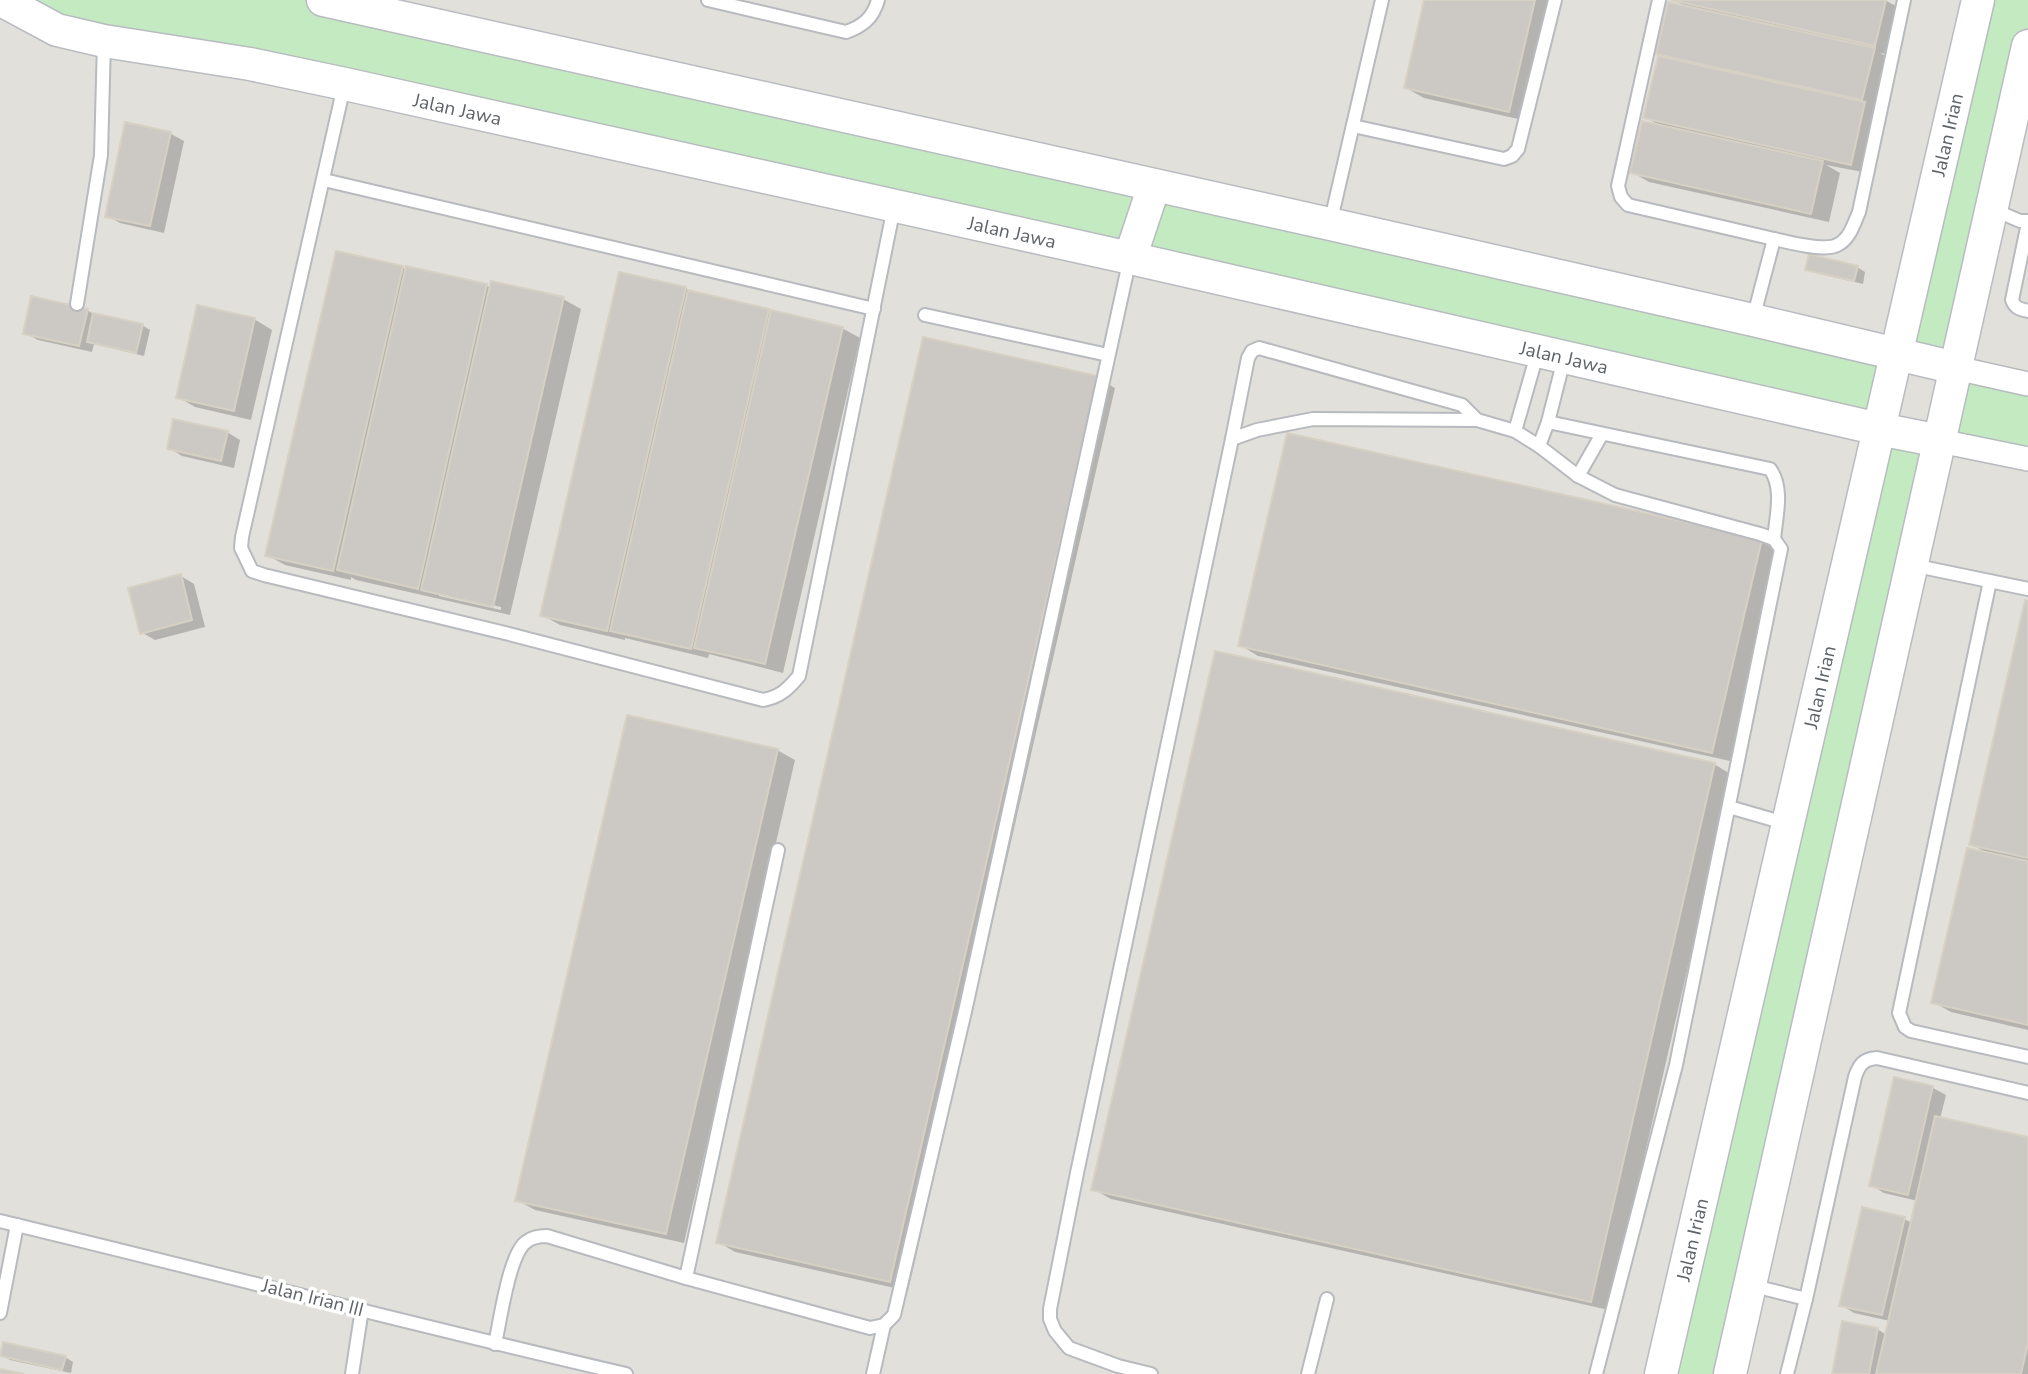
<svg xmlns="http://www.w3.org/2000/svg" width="2028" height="1374" font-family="'Nunito Sans',sans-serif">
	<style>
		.industrial { fill: #e2e0db }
		.green { fill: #c4eac2; fill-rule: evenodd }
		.shadow { fill: #0003; fill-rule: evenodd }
		.building { fill: #ccc9c4; stroke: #d7d0c4; stroke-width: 2 }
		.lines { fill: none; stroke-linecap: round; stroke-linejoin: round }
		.lane-casing { stroke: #b7babe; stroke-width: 16 }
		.street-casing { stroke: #b7babe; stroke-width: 26 }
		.secondary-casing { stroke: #b8bcc1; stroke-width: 35 }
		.lane { stroke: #fff; stroke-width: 12 }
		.street { stroke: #fff; stroke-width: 23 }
		.secondary { stroke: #fff; stroke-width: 32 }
		.labels { text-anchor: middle; stroke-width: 7; stroke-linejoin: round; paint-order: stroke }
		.street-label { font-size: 19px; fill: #5e6368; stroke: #fff }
	</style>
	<rect width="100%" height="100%" fill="#f1eee7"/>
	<rect class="industrial" x="0" y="0" width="2028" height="1374"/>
	<path class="green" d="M1 0H323L1897 354 1978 0H2028V46L1956 367 2028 384V460L1940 441 1730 1374H1664L1878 429 345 84ZM1897 354 1956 368 1939 440 1879 429Z"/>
	<g class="shadow">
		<path d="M1426 0H1554L1527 121 1424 98 1406 88Z"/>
		<path d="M1674 0H1885L1903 10 1892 55 1880 53 1892 60 1880 109 1872 108 1882 114 1868 173 1826 165 1840 173 1829 222 1649 182 1632 172 1660 126 1645 117 1669 59 1658 53 1685 6Z"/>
		<path d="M127 124 171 134 184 141 164 233 120 223 107 216Z"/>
		<path d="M1857 267 1865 272 1863 284 1816 273 1807 269Z"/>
		<path d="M402 268 407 270 408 268 487 286 492 288 563 299 581 309 510 615 356 580 351 577V580L285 565 267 555ZM439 593 501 607V610L439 596Z"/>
		<path d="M620 274 686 288 695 294 842 328 860 338 783 673 709 654 708 658 625 638V640L560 625 542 615Z"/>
		<path d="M87 310 95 315 142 325 150 330 144 356 94 344 92 352 38 340 25 333Z"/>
		<path d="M254 319 272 330 251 420 195 407 178 397Z"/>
		<path d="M1097 378 1115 388 908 1291 735 1252 718 1242Z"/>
		<path d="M227 432 240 440 234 468 182 456 169 448Z"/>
		<path d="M1761 541 1778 551 1730 761 1258 656 1240 645Z"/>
		<path d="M181 576 194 584 205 627 155 640 141 632Z"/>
		<path d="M2028 603V1030L1951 1012 1933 1002 1985 852 1971 844Z"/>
		<path d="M777 750 795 760 684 1243 535 1210 517 1200Z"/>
		<path d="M1714 764 1732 775 1609 1310 1111 1199 1093 1189Z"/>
		<path d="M1933 1088 1946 1095 1940 1119 2028 1139V1374H1834L1877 1329 1887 1335 1890 1321 1854 1313 1841 1305 1904 1219 1912 1223 1918 1201 1884 1193 1871 1185Z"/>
		<path d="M2 1355 65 1357 73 1362 71 1373 10 1360Z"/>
	</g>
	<g class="building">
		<path d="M1424 0H1535L1509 112 1404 88Z"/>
		<path d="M1671 0H1886L1875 46Z"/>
		<path d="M1668 2 1875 48 1862 100 1656 54Z"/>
		<path d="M1658 56 1865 102 1851 165 1643 118Z"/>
		<path d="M1642 121 1823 161 1811 214 1630 173Z"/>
		<path d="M125 122 171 132 150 226 105 217Z"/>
		<path d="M336 251 403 266 333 571 265 556Z"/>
		<path d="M1809 254 1858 266 1854 281 1805 270Z"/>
		<path d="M406 266 487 284 418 589 337 570Z"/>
		<path d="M619 272 686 287 607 631 540 616Z"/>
		<path d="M491 281 564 297 493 607 421 590Z"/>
		<path d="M688 290 769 309 691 649 610 631Z"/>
		<path d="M31 296 88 309 79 346 23 334Z"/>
		<path d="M197 305 255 318 234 411 176 398Z"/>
		<path d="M771 310 843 327 765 664 694 648Z"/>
		<path d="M93 313 143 324 136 353 87 342Z"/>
		<path d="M923 337 1098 376 890 1282 716 1243Z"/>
		<path d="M173 419 228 431 221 461 167 449Z"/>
		<path d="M1287 433 1762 539 1712 753 1238 646Z"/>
		<path d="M181 574 192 620 140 634 128 588Z"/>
		<path d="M2025 600 2028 601V858L1969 845Z"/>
		<path d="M1215 651 1715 763 1591 1302 1091 1190Z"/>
		<path d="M627 715 778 749 666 1234 515 1201Z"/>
		<path d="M1967 848 2028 861V1025L1931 1003Z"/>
		<path d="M1894 1077 1933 1086 1908 1195 1869 1186Z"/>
		<path d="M1935 1116 2028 1137V1343L2021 1374H1876Z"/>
		<path d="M1862 1207 1905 1217 1882 1315 1839 1306Z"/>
		<path d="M1842 1321 1878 1328 1869 1374H1832Z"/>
		<path d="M3 1342 66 1356 62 1370 0 1356Z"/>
		<path d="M0 1369 24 1374H0Z"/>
	</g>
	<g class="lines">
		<g class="lane-casing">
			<g id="lane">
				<path d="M708 0 846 32C863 26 873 18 878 0"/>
				<path d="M1659 0 1618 186 1621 197 1628 205 1774 239 1753 319"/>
				<path d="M344 86 242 537 241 548 252 571 264 575 509 634 763 700C780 697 788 689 799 676L894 207"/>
				<path d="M1353 126 1504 159 1512 156 1518 149 1555 0"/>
				<path d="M324 180 874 309"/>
				<path d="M1992 209 2020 221H2028"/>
				<path d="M2028 223 2012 300C2015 308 2019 309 2028 311"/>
				<path d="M1330 224 1382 0"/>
				<path d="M1774 239C1789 242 1826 253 1839 244 1850 238 1854 223 1859 212L1904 0"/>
				<path d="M77 304 101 155 104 41"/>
				<path d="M925 315 1108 355"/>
				<path d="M1548 422 1770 469C1784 488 1776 517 1774 539"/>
				<path d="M1515 431 1538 351"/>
				<path d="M1232 439 1248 358 1252 351 1259 348 1462 405 1477 420"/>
				<path d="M1539 446 1548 422 1564 359"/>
				<path d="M1578 476 1602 434"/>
				<path d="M1912 565 2028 589"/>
				<path d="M1990 581 1899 1013 1905 1027 1911 1031 2028 1057"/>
				<path d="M1729 807 1788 824"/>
				<path d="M0 1221C209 1271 417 1326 626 1374"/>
				<path d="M686 1278 778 850"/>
				<path d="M1750 1285 1806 1299 1855 1077C1859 1065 1863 1059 1877 1058L2028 1093"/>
				<path d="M0 1313 17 1225"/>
				<path d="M495 1344C500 1322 509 1254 526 1242 532 1237 540 1236 547 1236L686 1278 870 1328 884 1325 894 1315 966 1007 1130 258"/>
				<path d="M352 1374 362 1309"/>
				<path d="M873 1374 884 1325"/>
				<path d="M1151 1374 1118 1366 1069 1348 1055 1331 1050 1319V1309L1077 1173 1232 439 1257 430 1313 419 1477 420 1515 431 1539 446 1578 476 1615 495 1760 534 1774 539 1781 549 1676 1065 1596 1374"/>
				<path d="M1308 1374 1327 1299"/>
				<path d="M1787 1374 1806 1299"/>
			</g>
		</g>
		<g class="street-casing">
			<g id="street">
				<path d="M1956 368 2028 384"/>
				<path d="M1940 441 2028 459"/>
			</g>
		</g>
		<g class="secondary-casing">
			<g id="secondary">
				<path id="s1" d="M1 0 57 30 104 41 250 64 345 84 1130 258 1879 429 1940 441"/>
				<path d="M323 0 1330 224 1753 320 1956 368"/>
				<path d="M1130 258 1154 186"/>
				<path id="s2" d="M1661 1374 1978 0"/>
				<path d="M1730 1374 2028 46"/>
			</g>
		</g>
		<use href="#lane" class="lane"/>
		<use href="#street" class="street"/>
		<use href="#secondary" class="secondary"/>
	</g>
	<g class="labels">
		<g class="street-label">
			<text dy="7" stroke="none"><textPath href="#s1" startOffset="472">Jalan Jawa</textPath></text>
			<text dy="7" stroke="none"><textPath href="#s2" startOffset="1272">Jalan Irian</textPath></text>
			<text dy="7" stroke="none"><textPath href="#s1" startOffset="1040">Jalan Jawa</textPath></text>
			<text dy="7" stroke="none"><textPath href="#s1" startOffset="1606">Jalan Jawa</textPath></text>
			<text dy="7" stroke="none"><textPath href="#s2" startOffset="705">Jalan Irian</textPath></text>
			<text dy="7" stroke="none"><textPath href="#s2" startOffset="138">Jalan Irian</textPath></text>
			<text transform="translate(313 1297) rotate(14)" y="7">Jalan Irian III</text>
		</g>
	</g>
</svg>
